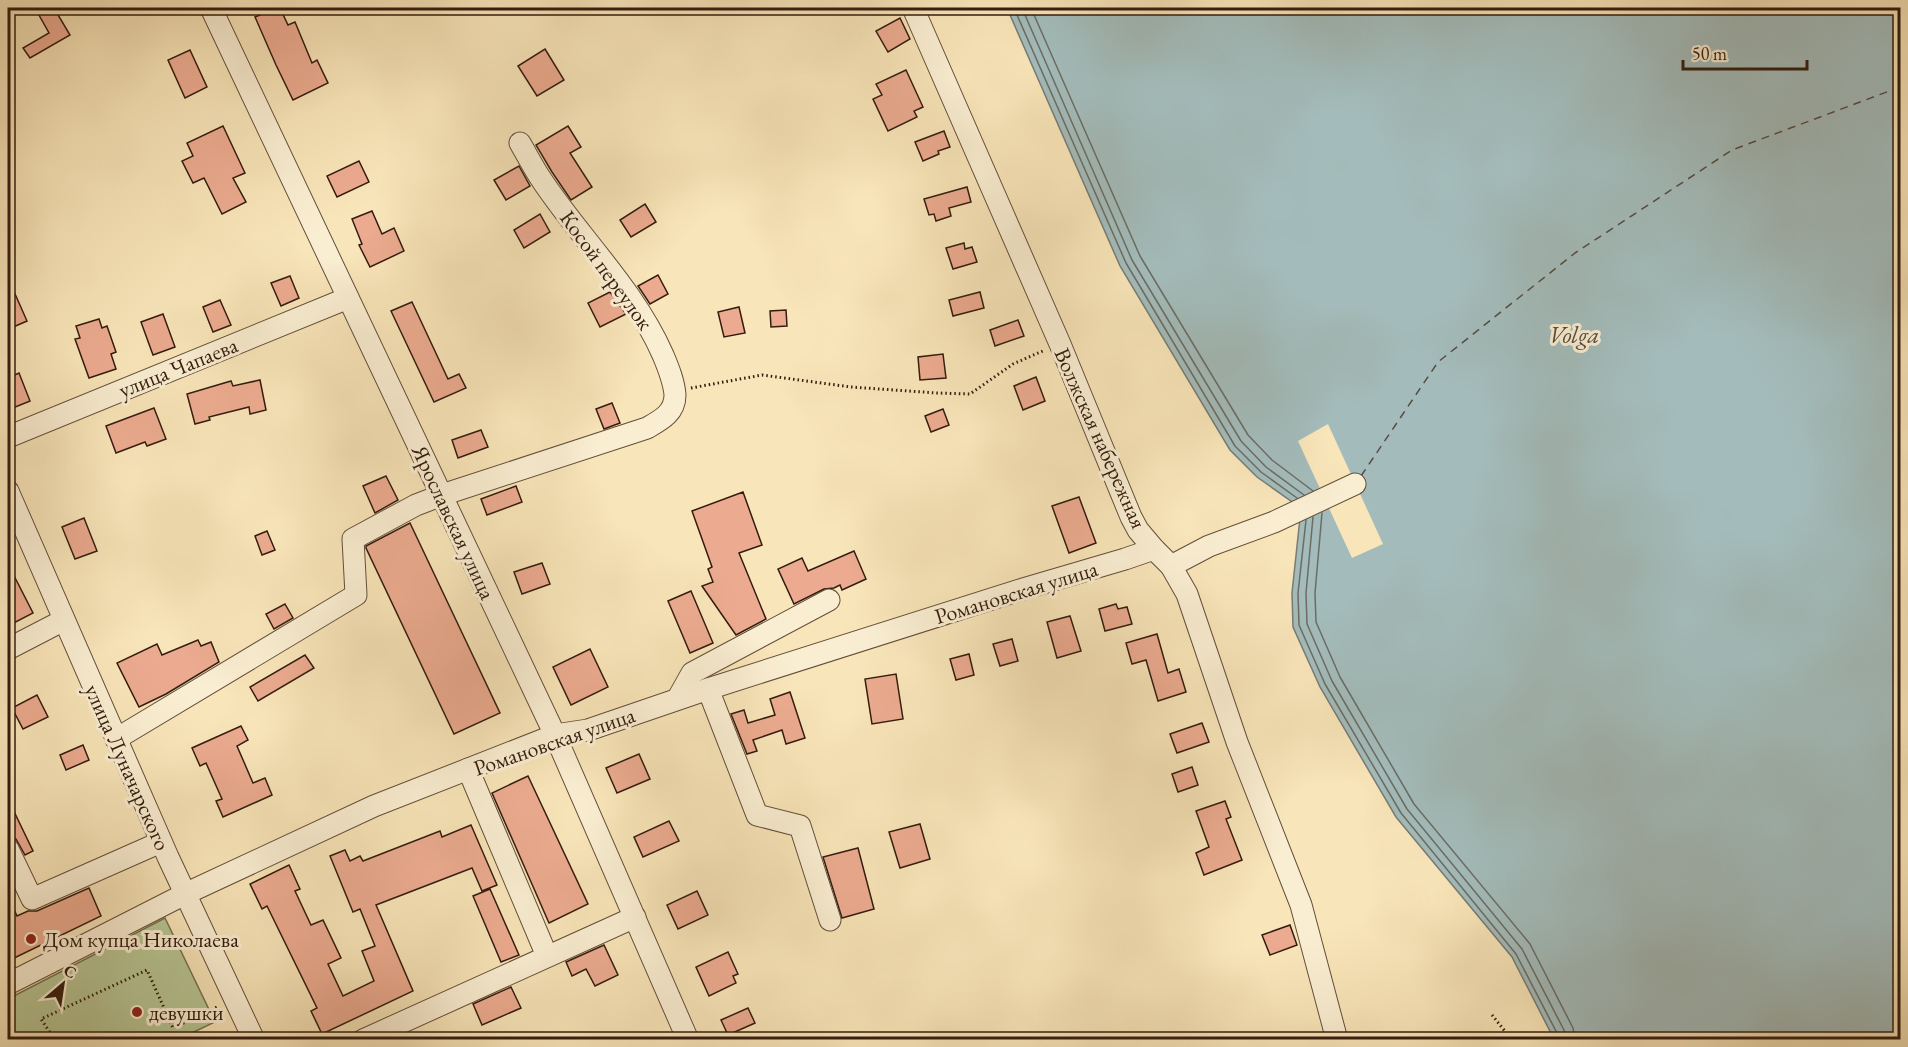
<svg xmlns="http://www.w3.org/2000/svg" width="1908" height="1047" font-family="'EB Garamond',serif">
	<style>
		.green { fill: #b7c694; stroke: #757151; stroke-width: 1.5 }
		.water { fill: #a3bcbb; stroke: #767c76; stroke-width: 1.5 }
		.pier { fill: #f8e5b9 }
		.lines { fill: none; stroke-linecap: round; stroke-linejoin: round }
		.shore { stroke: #6b6c64; stroke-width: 1.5 }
		.ferry { stroke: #554c42; stroke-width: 1.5; stroke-dasharray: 8 6; stroke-linecap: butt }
		.building { fill: #ecab90; stroke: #331c0e; stroke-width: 1.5 }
		.minor-casing { stroke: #644e39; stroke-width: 23 }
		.path { stroke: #331c0e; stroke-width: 3; stroke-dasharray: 1.5 3; stroke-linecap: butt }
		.minor { stroke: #faeed2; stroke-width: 21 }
		.poi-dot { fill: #8f2418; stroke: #faeed2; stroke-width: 2 }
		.labels { text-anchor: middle; stroke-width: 6; stroke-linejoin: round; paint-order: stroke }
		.street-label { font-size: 22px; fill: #331c0e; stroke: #faeed2 }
		.poi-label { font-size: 22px; fill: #331c0e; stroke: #faeed2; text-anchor: start }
		.water-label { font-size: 24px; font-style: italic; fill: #554c42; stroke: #faeed2 }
	</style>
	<rect width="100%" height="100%" fill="#f8e5b9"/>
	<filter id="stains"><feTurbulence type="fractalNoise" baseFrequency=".00333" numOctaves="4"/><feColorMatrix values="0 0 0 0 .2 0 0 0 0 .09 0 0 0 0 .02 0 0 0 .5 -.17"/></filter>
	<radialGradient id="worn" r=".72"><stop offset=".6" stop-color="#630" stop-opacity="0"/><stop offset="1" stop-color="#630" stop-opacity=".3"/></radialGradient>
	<path class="green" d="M165 918 215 1022 179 1039H8V999Z"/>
	<path class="water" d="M1007 8H1900V1039H1554L1512 957 1396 817 1320 687 1293 627 1292 593 1300 518 1295 504 1257 477 1230 450 1120 266Z"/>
	<path class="pier" d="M1328 424 1383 544 1352 558 1298 441Z"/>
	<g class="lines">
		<g class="shore">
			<path d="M1014 8 1126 263 1235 446 1261 472 1297 498"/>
			<path d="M1022 8 1132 260 1241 441 1266 467 1304 495"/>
			<path d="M1031 8 1140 256 1248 435 1272 460 1313 491"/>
			<path d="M1322 513 1315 593 1316 622 1340 677 1414 804 1530 944 1573 1028 1575 1040"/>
			<path d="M1313 517 1306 593 1307 624 1332 681 1407 809 1522 949 1565 1032 1566 1040"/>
			<path d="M1306 520 1298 593 1299 625 1325 684 1401 813 1516 954 1558 1035 1559 1040"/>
		</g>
		<path class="ferry" d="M1361 476 1438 362 1575 253 1732 150 1900 87"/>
	</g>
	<g class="building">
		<path d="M35 8H54L70 35 30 58 23 48 49 33Z"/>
		<path d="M277 8H280L288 25 295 22 312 63 317 60 328 83 293 100 276 65 255 17Z"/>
		<path d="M900 18 910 39 888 52 876 31Z"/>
		<path d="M545 49 564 80 537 96 518 66Z"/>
		<path d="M190 50 207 87 185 98 168 60Z"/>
		<path d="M906 70 923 107 914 111 917 117 888 131 873 99 882 95 876 84Z"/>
		<path d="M223 126 245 173 233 178 246 202 222 214 204 178 193 183 182 161 193 156 187 143Z"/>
		<path d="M568 126 581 147 570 153 592 187 571 200 552 172 536 145Z"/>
		<path d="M944 131 950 147 938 151 939 154 923 161 915 142Z"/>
		<path d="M359 161 369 182 337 197 327 176Z"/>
		<path d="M519 166 530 186 506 200 494 180Z"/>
		<path d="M967 187 971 202 949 208 951 216 936 221 934 214 929 215 924 199Z"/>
		<path d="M645 204 656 222 631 237 620 220Z"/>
		<path d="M372 211 382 234 394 228 404 251 370 267 359 245 362 244 352 219Z"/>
		<path d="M540 214 550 232 524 248 514 230Z"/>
		<path d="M964 243 965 249 972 247 977 262 953 269 946 248Z"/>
		<path d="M658 275 668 294 650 304 638 286Z"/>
		<path d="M290 276 299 298 281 306 271 283Z"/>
		<path d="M8 278 27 321 11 328 8 319Z"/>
		<path d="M610 292 626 314 600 327 588 303Z"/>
		<path d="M980 292 984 308 953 316 949 300Z"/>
		<path d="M220 300 231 325 213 332 203 307Z"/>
		<path d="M412 302 448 379 459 374 466 388 434 402 391 311Z"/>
		<path d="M739 307 745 333 724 337 718 312Z"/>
		<path d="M786 310 787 326 771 327 770 311Z"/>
		<path d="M163 314 175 347 153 355 141 322Z"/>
		<path d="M99 319 102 328 107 326 116 352 111 354 116 369 89 378 75 339 80 338 76 326Z"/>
		<path d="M1018 320 1024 336 995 346 990 330Z"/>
		<path d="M943 354 946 378 920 380 918 357Z"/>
		<path d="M19 373 30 401 8 410V378Z"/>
		<path d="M1036 377 1045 401 1023 410 1014 386Z"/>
		<path d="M260 380 266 410 250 414 249 407 209 417 210 420 195 424 187 394 231 381 233 386Z"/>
		<path d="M612 403 620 423 604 429 596 409Z"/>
		<path d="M154 408 166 439 147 446 145 442 116 453 106 426Z"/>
		<path d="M943 409 949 425 931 432 925 416Z"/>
		<path d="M481 430 488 447 458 458 452 440Z"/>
		<path d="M386 476 398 500 375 513 363 486Z"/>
		<path d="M516 486 522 502 487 515 481 499Z"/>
		<path d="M743 492 762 545 739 553 766 619 736 635 702 586 713 582 708 569 712 567 692 511Z"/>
		<path d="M1079 497 1096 543 1069 553 1052 506Z"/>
		<path d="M84 518 97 551 75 559 62 527Z"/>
		<path d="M410 523 500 713 454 734 366 548V546Z"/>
		<path d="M267 531 275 550 262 555 255 536Z"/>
		<path d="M854 551 866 579 842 590 840 585 834 588 824 589 794 604 778 569 802 558 808 571Z"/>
		<path d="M542 563 550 584 522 594 514 572Z"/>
		<path d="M8 564 33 613 8 626Z"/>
		<path d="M691 591 713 643 690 653 668 601Z"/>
		<path d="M285 604 293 618 274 629 266 614Z"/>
		<path d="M1116 604 1118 609 1127 607 1132 624 1105 631 1099 609Z"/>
		<path d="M1070 616 1081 651 1057 658 1047 622Z"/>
		<path d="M1157 634 1168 673 1179 669 1186 692 1158 701 1146 660 1132 664 1126 643Z"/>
		<path d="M1012 639 1018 661 1000 666 993 644Z"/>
		<path d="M198 640 201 646 211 642 219 662 166 694 139 707 117 663 157 644 162 655Z"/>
		<path d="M590 649 608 687 571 705 553 667Z"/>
		<path d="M969 654 974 675 956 680 950 659Z"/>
		<path d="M305 655 314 668 258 701 250 687Z"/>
		<path d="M896 674 903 719 872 724 865 679Z"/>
		<path d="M790 692 805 738 786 744 782 730 753 740 757 751 747 754 731 714 744 710 748 723 775 715 770 699Z"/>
		<path d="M37 695 48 717 23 729 12 708Z"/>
		<path d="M1202 723 1209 742 1177 753 1170 734Z"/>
		<path d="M241 726 248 740 237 746 253 783 265 778 272 795 223 817 216 801 222 799 206 763 200 766 192 748Z"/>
		<path d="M83 745 89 760 66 770 60 755Z"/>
		<path d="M639 754 650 779 617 793 606 768Z"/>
		<path d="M1192 767 1198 785 1178 792 1172 774Z"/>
		<path d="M528 776 588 904 549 923 492 793Z"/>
		<path d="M8 799 33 851 25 855 16 839 8 836Z"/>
		<path d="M1225 801 1231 817 1226 819 1242 860 1204 875 1196 853 1209 847 1196 811Z"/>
		<path d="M669 821 679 841 643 857 634 837Z"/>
		<path d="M920 824 930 859 900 868 889 832Z"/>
		<path d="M471 825 497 885 482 891 472 868 376 905 413 991 322 1034 311 1011 317 1008 267 906 262 909 250 884 289 865 300 889 295 891 311 925 323 920 341 958 328 964 343 996 374 981 362 951 375 946 360 909 353 912 330 856 345 850 350 861 360 856 363 861 440 831 442 837Z"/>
		<path d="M858 848 874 909 842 918 823 857Z"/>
		<path d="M89 888 101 916 8 961V896L17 916 28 911H37Z"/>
		<path d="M490 889 519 955 501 962 473 896Z"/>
		<path d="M697 891 708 915 678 929 667 905Z"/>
		<path d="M1290 925 1297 945 1270 955 1262 935Z"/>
		<path d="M604 945 618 975 595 986 586 969 572 976 566 962Z"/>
		<path d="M728 952 738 974 733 976 736 983 709 996 696 967Z"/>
		<path d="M511 987 521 1008 482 1025 473 1004Z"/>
		<path d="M748 1008 755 1023 728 1035 721 1020Z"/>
	</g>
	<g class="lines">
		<g class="minor-casing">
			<g id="minor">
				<path d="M211 8 555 735 688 1040"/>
				<path d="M913 8 1060 344 1131 517 1138 530 1154 549 1171 566 1187 594 1237 742 1301 905 1337 1040"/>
				<path d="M8 437 348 298"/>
				<path d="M8 491 168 857 254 1040"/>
				<path d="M1171 566 1209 546 1274 522 1355 484"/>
				<path d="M8 649 64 620"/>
				<path d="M708 689 757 815 800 826 830 920"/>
				<path d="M678 698 692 673 829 600"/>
				<path d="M116 739 356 595 353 539 416 505 442 495 647 428C661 420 675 413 675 395 674 381 668 367 663 355 634 289 580 238 541 179 533 167 527 155 520 143"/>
				<path d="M468 769 547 956"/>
				<path d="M8 849 32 899 161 842"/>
				<path d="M8 984 185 894 374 806 555 735 588 730 708 689 1023 589 1125 559 1154 549"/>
				<path d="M363 1040 635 917"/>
			</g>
		</g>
		<g class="path">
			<path d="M691 388 762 375 851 387 937 393 970 394 1013 364 1045 350"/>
			<path d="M1492 1015 1512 1040"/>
			<path d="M21 1040 29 1038 35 1040"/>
			<path d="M46 1040 53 1037 41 1019 147 970 173 1028 219 1006"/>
		</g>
		<use href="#minor" class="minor"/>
	</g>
	<g class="poi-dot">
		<circle cx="31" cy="939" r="6"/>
		<circle cx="137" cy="1012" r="6"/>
	</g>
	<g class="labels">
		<g class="street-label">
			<text transform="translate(607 270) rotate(54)" y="8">Косой переулок</text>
			<text transform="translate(178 367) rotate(-22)" y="8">улица Чапаева</text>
			<text transform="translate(1101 438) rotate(66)" y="8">Волжская набережная</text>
			<text transform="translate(454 522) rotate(65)" y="8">Ярославская улица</text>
			<text transform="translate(1016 592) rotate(-17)" y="8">Романовская улица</text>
			<text transform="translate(554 741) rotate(-19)" y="8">Романовская улица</text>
			<text transform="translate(128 767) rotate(66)" y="8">улица Луначарского</text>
		</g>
		<g class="poi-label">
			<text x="43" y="947">Дом купца Николаева</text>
			<text x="149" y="1020">девушки</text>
		</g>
		<g class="water-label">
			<text x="1574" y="343">Volga</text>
		</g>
	</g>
	<rect width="1908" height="1047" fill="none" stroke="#f8e5b9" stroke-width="30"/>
	<rect x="9" y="9" width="1890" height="1029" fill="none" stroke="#331c0e" stroke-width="3"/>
	<rect x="15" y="15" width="1878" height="1017" fill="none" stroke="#331c0e" stroke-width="1.5"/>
	<g transform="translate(63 984) rotate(29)" stroke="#faeed2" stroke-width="4.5" paint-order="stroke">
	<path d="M0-4.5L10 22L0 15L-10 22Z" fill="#331c0e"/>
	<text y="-9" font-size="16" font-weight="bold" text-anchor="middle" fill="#331c0e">С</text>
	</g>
	<path d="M1683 60v9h124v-9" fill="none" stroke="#331c0e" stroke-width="3"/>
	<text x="1692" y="60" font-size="18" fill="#331c0e" stroke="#faeed2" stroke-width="4.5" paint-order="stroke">50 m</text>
	<rect width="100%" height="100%" filter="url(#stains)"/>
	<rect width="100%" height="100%" fill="url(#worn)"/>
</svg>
